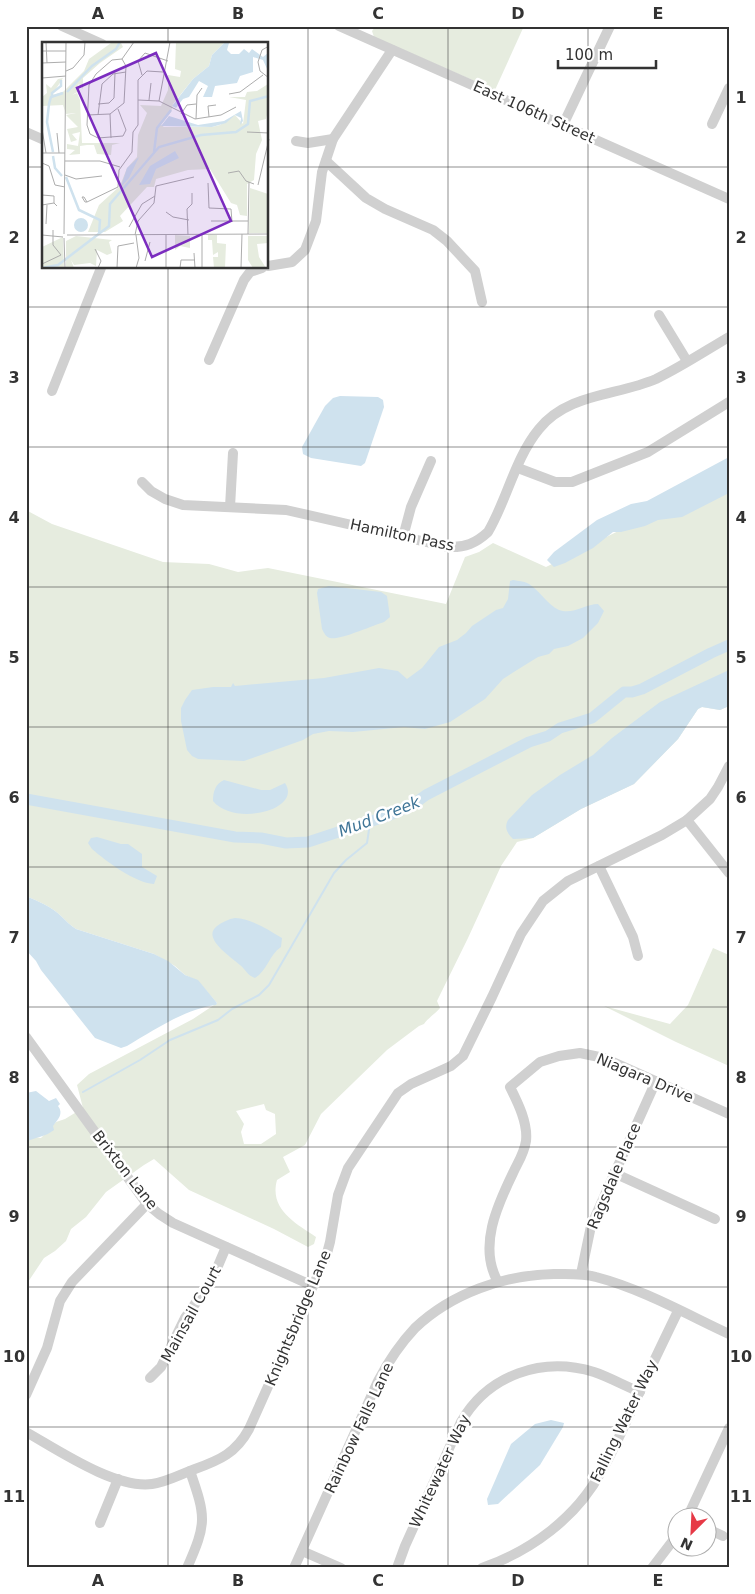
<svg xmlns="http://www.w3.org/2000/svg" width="755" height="1594" font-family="'DejaVu Sans',sans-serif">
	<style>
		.green { fill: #e6ecdf; fill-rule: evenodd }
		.water { fill: #cfe2ee }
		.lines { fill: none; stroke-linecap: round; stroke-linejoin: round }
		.stream { stroke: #cfe2ee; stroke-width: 2 }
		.river { stroke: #cfe2ee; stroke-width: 11 }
		.minor { stroke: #d0d0d0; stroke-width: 10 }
		.grid { fill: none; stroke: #333; stroke-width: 1; stroke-opacity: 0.55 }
		.labels { text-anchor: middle; stroke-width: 5; stroke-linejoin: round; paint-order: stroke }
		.street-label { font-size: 15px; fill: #333; stroke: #fff }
		.water-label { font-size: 16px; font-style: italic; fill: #3f7597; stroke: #fff }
		.inset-river { fill: none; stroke: #cfe2ee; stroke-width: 2.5 }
		.inset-road { fill: none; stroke: #adadad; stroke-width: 1 }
		.view { fill: #7b2cbf; fill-opacity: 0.15; stroke: #7b2cbf; stroke-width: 2.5 }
		.inset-edge { fill: none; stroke: #333; stroke-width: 2.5 }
		.neatline { fill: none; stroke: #333; stroke-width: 2 }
		.grid-label { font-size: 16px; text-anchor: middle; font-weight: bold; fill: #333 }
	</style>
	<rect width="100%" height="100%" fill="#fff"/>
	<g class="green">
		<path d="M376 26H524L495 90 374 37 372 31Z"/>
		<path d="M729 476V706L720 710 702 707 698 709 678 739 634 784 581 809 533 838 517 842 501 866 468 938 437 1001 440 1008C435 1014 428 1018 424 1024L419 1026 387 1050 321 1114 305 1145 283 1157 290 1172 277 1180C269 1209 295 1223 316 1237L314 1244 308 1247 274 1229 189 1190 154 1159 144 1165 106 1192 86 1217 71 1229 66 1241 55 1251 44 1258 26 1285V1142L35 1137 41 1138 56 1122 65 1119 83 1108 77 1085 89 1074 193 1019 217 1003 198 981 185 975 175 966 154 954 76 929C70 925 66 921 61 916 52 907 38 901 26 896V510L52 524 163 562 209 564 238 572 268 568 446 604 465 557 479 552 493 543 546 567ZM264 1104 266 1110 275 1114 276 1134 261 1144H244L241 1132 244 1124 236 1111Z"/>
		<path d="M713 948 729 955V1066L676 1042 604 1006 670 1024 688 1005Z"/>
	</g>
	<g class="water">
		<path d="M340 396 378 397 383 400 384 407 365 463 361 466 311 458 303 454 302 447 325 406 333 398Z"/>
		<path d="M729 457V493L682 517 658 520 645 526 621 532H613L593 548 565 563 554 567 547 560 554 552 597 520 631 504 647 501Z"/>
		<path d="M513 580C518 581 524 581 529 584 539 590 548 605 559 610 573 615 585 604 598 604L604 611 598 623 583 638 568 646 554 649 549 654 538 657 517 670 503 679 485 699 450 722 425 729 404 727 353 732 329 731 313 734 303 740 244 761 198 759 192 756 187 750 181 721V708L185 700 192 690 213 687H231L233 683 235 686 324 678 379 668 398 671 407 679 422 668 439 647 457 640 466 633 472 626 496 610 503 608 508 599 510 581Z"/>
		<path d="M329 586 381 592 387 596 390 617 384 622C374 625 338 641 330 638 326 637 324 633 322 629L317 593 318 589Z"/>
		<path d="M729 670V706L720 710 702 707 698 709 678 739 634 784 581 809 533 838 513 839C507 833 504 828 508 820L532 795 560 775 593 755 612 738 660 702Z"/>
		<path d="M224 780 261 790H270L285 783C303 810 234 827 213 801 213 792 215 784 224 780Z"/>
		<path d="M97 837 121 844H128L142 854V867L157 876 154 884C135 883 106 861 92 849L88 843 91 838Z"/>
		<path d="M26 896C38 901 52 907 61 916 66 921 70 925 76 929L154 954 168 961 185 975 198 980 217 1003 216 1005C185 1009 154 1030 127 1046L121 1048 95 1038 41 970 36 961 26 950Z"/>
		<path d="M235 918C252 919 267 929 282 938L281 947C269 955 267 971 255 978 247 975 246 970 240 965 231 957 201 938 217 926 222 922 229 919 235 918Z"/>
		<path d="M36 1091 49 1101 56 1098 60 1104 58 1106C64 1114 58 1119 53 1126L54 1130C45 1137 36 1137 26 1142V1093Z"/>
		<path d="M551 1420 564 1423 563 1427 540 1465 498 1504 488 1505 487 1499 511 1444 535 1424Z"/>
	</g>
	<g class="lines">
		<path class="stream" d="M83 1092 140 1060 170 1040 218 1020 232 1009 259 995 269 985 334 873 346 860 367 843 370 823"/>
		<path class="river" d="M26 799 235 837 261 838 286 843 308 842 390 815 411 806 426 795 529 742 548 736 560 728 592 718 624 692H632L642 689 711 653 729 645"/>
		<g class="minor">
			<path d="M62 26 102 44"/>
			<path d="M339 26 729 199"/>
			<path d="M712 124 729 88"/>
			<path d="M563 125 610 26"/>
			<path d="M26 132 44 140"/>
			<path d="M296 141 308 143 333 139"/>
			<path d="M326 161 366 198 385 209 433 230 447 241 475 271 482 302"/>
			<path d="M268 266 292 262 305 250 316 221 322 172 333 139 392 50"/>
			<path d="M659 315 687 361"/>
			<path d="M209 360 244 280 250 272 262 268"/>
			<path d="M52 391 101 268"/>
			<path d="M518 468 555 482H572L648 452 729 402"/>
			<path d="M142 482 151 491 165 499 183 505 286 510 448 547C465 548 476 543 488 532 507 500 515 458 539 429 568 393 617 396 656 379 681 367 705 351 729 337"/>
			<path d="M230 507 233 453"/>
			<path d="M403 537 411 507 431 461"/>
			<path d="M687 820 729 873"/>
			<path d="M599 866 633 937 638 956"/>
			<path d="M26 1037 147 1204 159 1214 173 1223 313 1286"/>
			<path d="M614 1173 715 1219"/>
			<path d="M581 1274 591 1226 656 1081"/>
			<path d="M498 1282C478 1247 497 1206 513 1173 518 1162 524 1154 526 1141 528 1123 518 1103 510 1087L540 1062 559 1056 580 1053 604 1058 729 1114"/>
			<path d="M150 1378 161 1367 185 1318 212 1280 226 1247"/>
			<path d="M26 1395 47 1348 60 1301 72 1282 147 1204"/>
			<path d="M26 1432C58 1450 115 1489 152 1484 167 1482 181 1474 195 1469 220 1460 236 1453 249 1429L326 1257 330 1242 338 1195 348 1168 398 1093 411 1084 451 1066 463 1056 492 997 521 934 543 901 568 881 662 835 687 820 710 799 718 787 729 766"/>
			<path d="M688 1516 729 1428"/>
			<path d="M100 1523 118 1479"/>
			<path d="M708 1529 723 1536"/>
			<path d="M302 1551 341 1568"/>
			<path d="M187 1568C207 1523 206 1517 190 1471"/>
			<path d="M294 1568 378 1381C388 1362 400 1344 415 1328 452 1293 504 1275 554 1274 568 1274 582 1273 596 1277 642 1289 686 1314 729 1334"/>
			<path d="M397 1568 405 1546 461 1422C488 1375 542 1356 594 1372 609 1377 625 1386 640 1392"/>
			<path d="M482 1568C531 1551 576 1518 601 1472 614 1450 624 1427 634 1404 648 1373 663 1342 678 1311"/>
			<path d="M652 1568 678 1534"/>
		</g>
	</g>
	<path class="grid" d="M168 26V44M308 26V1568M448 26V1568M588 26V1568M26 167H44M268 167H729M168 268V1568M26 307H729M26 447H729M26 587H729M26 727H729M26 867H729M26 1007H729M26 1147H729M26 1287H729M26 1427H729"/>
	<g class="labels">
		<g class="street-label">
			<text transform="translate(534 112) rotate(24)" y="5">East 106th Street</text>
			<text transform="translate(402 535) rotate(12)" y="5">Hamilton Pass</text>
			<text transform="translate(645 1078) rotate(23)" y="5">Niagara Drive</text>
			<text transform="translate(125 1170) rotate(52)" y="5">Brixton Lane</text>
			<text transform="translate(614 1176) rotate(-67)" y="5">Ragsdale Place</text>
			<text transform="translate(191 1314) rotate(-61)" y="5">Mainsail Court</text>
			<text transform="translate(298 1318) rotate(-67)" y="5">Knightsbridge Lane</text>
			<text transform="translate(624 1421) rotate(-64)" y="5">Falling Water Way</text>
			<text transform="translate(359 1428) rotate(-65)" y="5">Rainbow Falls Lane</text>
			<text transform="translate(440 1471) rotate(-65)" y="5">Whitewater Way</text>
		</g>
		<g class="water-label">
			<text transform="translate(379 816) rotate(-21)" y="6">Mud Creek</text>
		</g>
	</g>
	<g transform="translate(42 42)">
		<rect width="226" height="226" fill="#fff"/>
		<path d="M134 0H183L170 13 167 24 151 37 131 62 129 70 119 83 122 85H170L178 83 193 73 201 82 204 58 187 55H203L205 50 215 49 226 42V69L224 77 216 79 220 98 214 112 212 138 205 142V174L198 173 195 163 189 161 168 127 146 128 114 137 112 145H105L78 174 81 179 63 190H46L57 163 78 144 85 126 95 115 96 93 105 71 98 63 119 64 126 48V33L138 35 139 29 133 27ZM69 1H79L81 5 58 21 41 36V47L37 42 34 46 37 49 30 53 35 51 38 58 40 101H78L70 103 69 113 55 112 52 103H45L38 104V112L27 113 33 108 25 107V102L36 104 38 90 30 92 35 98 29 100 25 87 36 85 24 73 34 71 24 72 21 63 0 64V55L5 51 4 42 9 46 16 37 21 36 10 53 21 50 42 29 47 17ZM208 146 226 152 227 191H207ZM133 193 148 194V206L138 204 133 208ZM166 193H175V201L184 202 183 226H172L171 215H176V210L171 213 170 198H166ZM34 194 70 198 67 200 70 211 65 213 55 208 54 224 48 221 32 223 29 218 32 226 24 225V199ZM206 194H226V201L215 202 217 215 224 226H211L206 218ZM21 195 22 226H0V205Z" fill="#e6ecdf"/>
		<path d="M183 0 187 1 185 8 189 12H197L202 7 207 11 210 7 221 15 226 11V29L221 18 211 15V30L198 34 195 41 173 44 170 55H161L166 44 157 39 147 55 141 57 134 66 130 64 151 37 167 24 170 13ZM199 69 201 79 198 83 199 76 193 73 184 81 170 85 119 84 127 74 156 83 182 79ZM133 109 137 116 114 127 108 142 97 143 108 124ZM97 115 87 136 79 145 85 126ZM32 183a7 7 0 1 1 14 0a7 7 0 1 1-14 0Z" fill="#cfe2ee"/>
		<path class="inset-river" d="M25 50 50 24 74 7 78 0M10 55V51L19 44V38M11 110 5 80 7 62 9 55 21 51M112 110 115 86 129 68M11 114 13 126 20 134M24 135 37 168 58 178 57 192M0 226 16 223 67 184 68 162 117 105 159 93 194 90 206 82 208 59 227 54"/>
		<path class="inset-road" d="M4 0 5 21M227 4 220 8 216 20 218 29 227 36M0 9H24M80 17 92 0M0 21 24 20M24 29 31 26 42 13 43 0M100 33 96 19 103 11 126 19M0 36 24 34M0 52V36M187 52 198 50 221 33M96 58 117 59 153 77 179 73 194 65M107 58 109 41M117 59 128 0M56 62 67 61 72 56 73 31M76 67 84 88 81 94 56 96 48 92 45 83 47 43 54 32 70 18 80 17M68 72 69 96M139 72 145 63 154 62M45 73 68 72 82 61 84 24 80 17M56 73 60 42 71 32 84 30M167 75 166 64 174 63M154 77 155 53 160 46M0 87 4 111M205 90 227 91M15 91 17 111M0 111H23M23 119H58L78 125M0 121 7 124 13 143 23 145M186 131 197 129 204 139 212 142M23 133 34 137 60 134M166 141 167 166 189 167 190 180M216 143 227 97M0 153 12 154V161M40 155H42L45 160H43ZM45 160 76 145 77 128 90 110 91 90 96 83V38L105 29 121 30M0 163 12 161 15 164M124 170 131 175 147 178M169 179H206M4 182 5 163M87 185 100 162 113 154M22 192 24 0M206 192 207 140M0 193 21 195M25 193 227 192M93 193 96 179 112 161 114 144 152 135M94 193 97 216 94 226M146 193 145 167 150 162V151M160 193V226M22 196 23 226M53 207 59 219 56 226M152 211 153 226M103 219 108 200M0 222 19 213 11 203V188M75 226 76 204 92 201M124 226V193M138 226 139 218H153M199 226 200 192"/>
		<path class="view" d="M114 11 189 179 110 215 35 46Z"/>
		<rect width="226" height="226" class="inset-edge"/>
	</g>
	<rect width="755" height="1594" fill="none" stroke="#ffffff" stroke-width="55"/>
	<g transform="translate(692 1532) rotate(204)"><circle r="24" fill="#ffffff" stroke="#adadad"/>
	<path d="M0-4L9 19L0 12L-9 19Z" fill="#e63946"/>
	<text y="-8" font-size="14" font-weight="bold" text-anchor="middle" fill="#333333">N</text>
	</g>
	<path d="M558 60v8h98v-8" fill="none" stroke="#333333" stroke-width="2.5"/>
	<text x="565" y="60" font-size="15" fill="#333333" stroke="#ffffff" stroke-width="4" paint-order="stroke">100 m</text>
	<rect x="28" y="28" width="700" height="1538" class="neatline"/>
	<g class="grid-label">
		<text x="98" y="19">A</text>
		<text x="238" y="19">B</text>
		<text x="378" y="19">C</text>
		<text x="518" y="19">D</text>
		<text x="658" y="19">E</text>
		<text x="14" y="103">1</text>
		<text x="741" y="103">1</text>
		<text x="14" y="243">2</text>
		<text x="741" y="243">2</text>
		<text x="14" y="383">3</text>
		<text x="741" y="383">3</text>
		<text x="14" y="523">4</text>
		<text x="741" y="523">4</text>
		<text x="14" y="663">5</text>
		<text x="741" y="663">5</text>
		<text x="14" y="803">6</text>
		<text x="741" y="803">6</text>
		<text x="14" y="943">7</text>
		<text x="741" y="943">7</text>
		<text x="14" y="1083">8</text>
		<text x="741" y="1083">8</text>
		<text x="14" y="1222">9</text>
		<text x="741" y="1222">9</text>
		<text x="14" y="1362">10</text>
		<text x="741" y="1362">10</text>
		<text x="14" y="1502">11</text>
		<text x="741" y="1502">11</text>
		<text x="98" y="1586">A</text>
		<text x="238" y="1586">B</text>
		<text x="378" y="1586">C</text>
		<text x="518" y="1586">D</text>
		<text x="658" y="1586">E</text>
	</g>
</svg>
